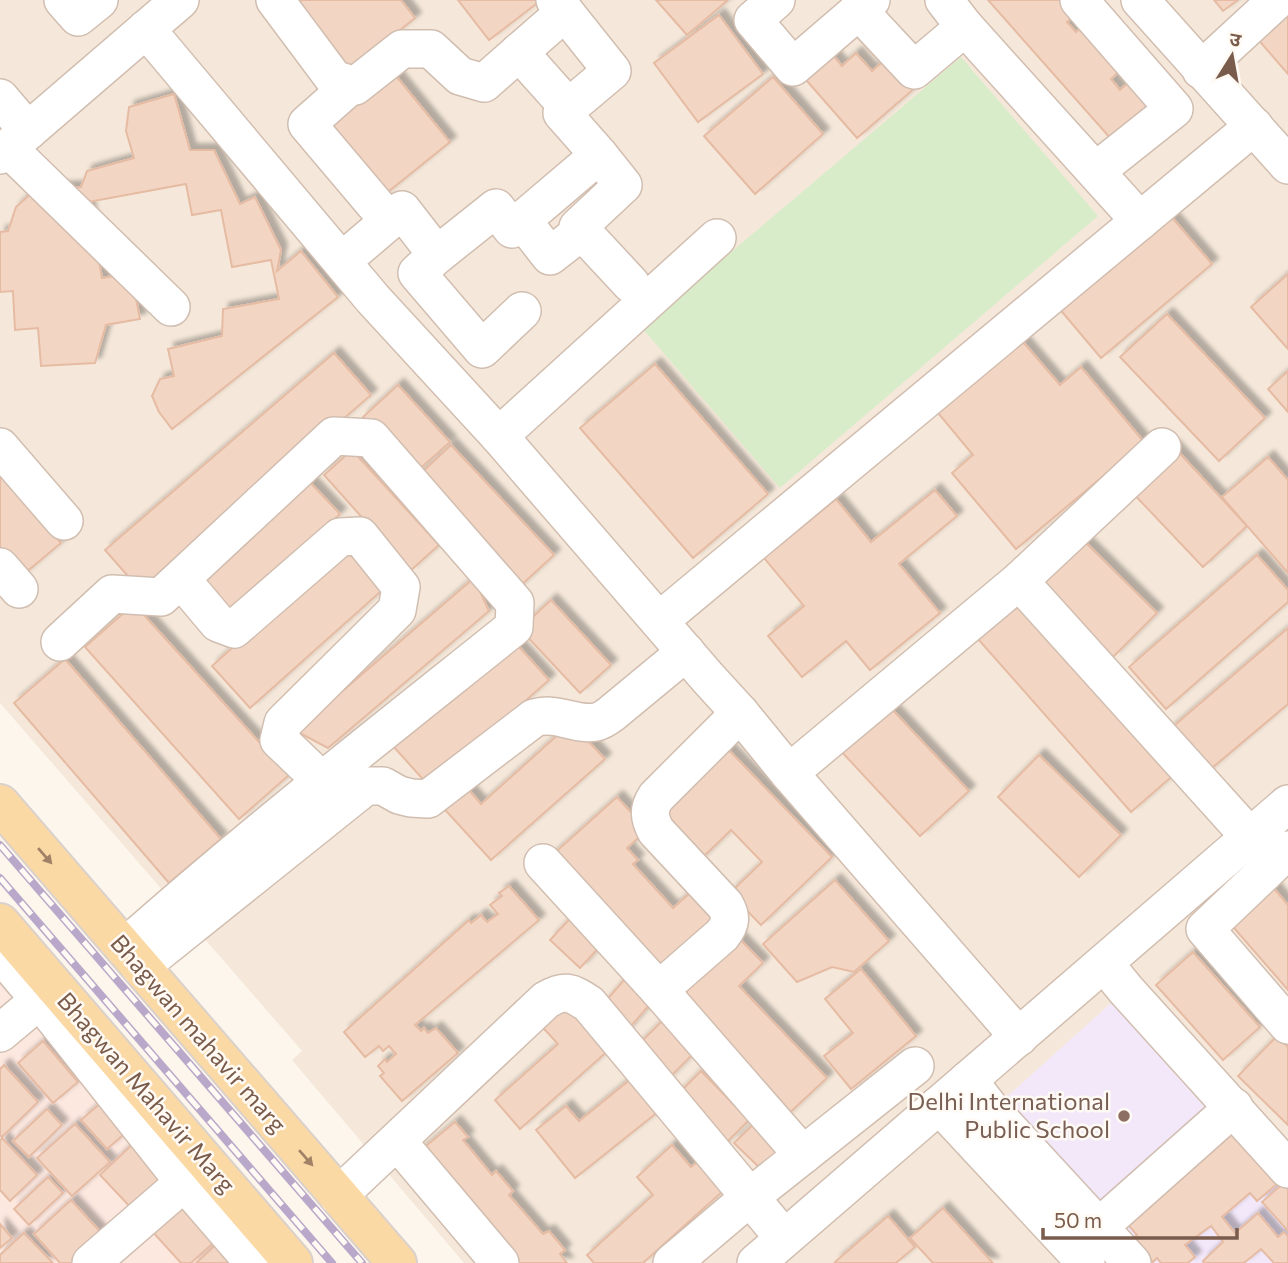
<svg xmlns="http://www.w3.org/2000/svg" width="1288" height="1263" font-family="Commissioner,'Noto Sans Devanagari',sans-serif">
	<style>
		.residential { fill: #f5e8da }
		.commercial { fill: #fde8e0 }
		.education { fill: #f3e8fa }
		.green { fill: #d8ecc9 }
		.building { fill: #f3d5c3; stroke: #e6bba3; stroke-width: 2; filter: url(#shadow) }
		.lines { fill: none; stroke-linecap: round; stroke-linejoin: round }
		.minor-casing { stroke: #d1beb0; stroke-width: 40 }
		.major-casing { stroke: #dad1cd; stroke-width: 42 }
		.minor { stroke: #fff; stroke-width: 37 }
		.major { stroke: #fbd9a5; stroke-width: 38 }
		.rail-casing { stroke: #b9a8c9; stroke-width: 8 }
		.rail { stroke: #fffaf3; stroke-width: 5; stroke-dasharray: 16; stroke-linecap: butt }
		.oneway { fill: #a18267 }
		.education-dot { fill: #8d6e63; stroke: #fffaf3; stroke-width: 2.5 }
		.labels { text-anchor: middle; stroke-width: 5; stroke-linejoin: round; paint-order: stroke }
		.street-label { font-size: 24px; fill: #7a5c4d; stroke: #fffaf3 }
		.education-label { font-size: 24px; fill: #785e54; stroke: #fffaf3; text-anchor: end }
	</style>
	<defs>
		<filter id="shadow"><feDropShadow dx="6" dy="-6" stdDeviation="2" flood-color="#0004"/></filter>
	</defs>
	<rect width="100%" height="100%" fill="#fdf6ec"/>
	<path class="residential" d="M0 0H1288V1263H464L292 1060 302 1051 0 703Z"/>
	<path class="commercial" d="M0 940 263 1263H0Z"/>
	<path class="education" d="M1140 977 1288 1146V1263H1109L980 1121Z"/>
	<path class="green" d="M961 57 1098 216 780 488 642 328Z"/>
	<g class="building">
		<path d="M302 0H401L415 18 349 71 295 6Z"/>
		<path d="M458 0H539L540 1 489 40Z"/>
		<path d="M656 0H728L687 35Z"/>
		<path d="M988 0H1070L1080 11 1067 22 1076 32 1089 21 1127 64 1111 79 1120 90 1136 75 1158 99 1112 140Z"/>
		<path d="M1214 0H1238L1223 11Z"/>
		<path d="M1288 10V74L1256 37Z"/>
		<path d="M719 15 763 74 698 122 654 63Z"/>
		<path d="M828 49 842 66 856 53 872 71 889 56 916 87 857 138 800 73Z"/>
		<path d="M392 71 450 142 378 200 320 130Z"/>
		<path d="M773 77 823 134 755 194 704 136Z"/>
		<path d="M174 94 190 150H214L240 204 255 197 281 250 277 271 301 251 338 297 172 429 159 412 152 396 160 379 174 376 168 349 222 336 223 309 279 299 271 260 232 267 221 210 192 215 186 184 88 202 102 278 131 273 140 319 106 325 95 363 41 366 38 328 15 330 13 291 0 292V232L8 231 16 207 36 189 81 187 87 171 134 158 126 131 129 107Z"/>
		<path d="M1169 214 1212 264 1101 358 1058 307Z"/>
		<path d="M1288 274V349L1251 307Z"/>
		<path d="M1167 314 1265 418 1219 461 1120 357Z"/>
		<path d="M1018 336 1060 385 1081 367 1144 442 1016 549 952 473 973 455 933 407Z"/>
		<path d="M334 353 371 395 142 592 105 550Z"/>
		<path d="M655 364 768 494 693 558 580 428Z"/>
		<path d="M1288 371V412L1268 389Z"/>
		<path d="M398 385 450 442 415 473 363 417Z"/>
		<path d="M451 445 554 555 517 589 415 479Z"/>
		<path d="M1173 446 1247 526 1203 567 1128 488Z"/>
		<path d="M352 450 439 545 410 571 324 475Z"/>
		<path d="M1268 457 1288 480V573L1222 497Z"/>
		<path d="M0 473 61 543 18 579 0 558Z"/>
		<path d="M306 478 340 514 231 615 197 578Z"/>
		<path d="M935 490 957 516 899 564 940 613 870 670 846 641 802 677 768 636 804 606 764 558 836 499 871 542Z"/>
		<path d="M1076 533 1157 613 1113 657 1032 578Z"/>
		<path d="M351 541 389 584 250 708 212 666Z"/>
		<path d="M1257 555 1288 590V602L1166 709 1129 667Z"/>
		<path d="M474 578 489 611 328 748 296 731Z"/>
		<path d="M1024 599 1177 772 1131 812 978 639Z"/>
		<path d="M551 600 611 665 580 693 520 629Z"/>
		<path d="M134 604 289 775 239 819 85 647Z"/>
		<path d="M1288 628V704L1206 773 1169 730Z"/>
		<path d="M513 640 549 680 429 786 393 746Z"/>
		<path d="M65 659 221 839 169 883 14 703Z"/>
		<path d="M887 704 969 791 920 836 839 749Z"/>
		<path d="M571 723 605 759 491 860 437 801 460 780 481 804Z"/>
		<path d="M724 745 832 857 761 925 730 893 762 862 731 830 699 861 652 813Z"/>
		<path d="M1039 755 1121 835 1079 877 998 797Z"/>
		<path d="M617 797 647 830 627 848 638 860 633 864 673 908 698 886 728 919 661 980 549 858Z"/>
		<path d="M835 880 889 941 854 972 832 967 797 982 763 944Z"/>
		<path d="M1271 885 1288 905V990L1228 921Z"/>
		<path d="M509 886 539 920 415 1025 421 1031 424 1028 428 1033 436 1028 458 1053 402 1101 380 1076 384 1073 378 1066 385 1059 387 1062 396 1054 389 1046 383 1051 379 1046 365 1057 344 1032 469 920 471 923 481 915 487 922 498 914 490 905 502 896 499 893Z"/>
		<path d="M577 911 607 939 580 968 550 940Z"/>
		<path d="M733 932 763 963 739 986 827 1078 785 1117 668 993Z"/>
		<path d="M1193 952 1260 1027 1223 1060 1156 985Z"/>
		<path d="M861 969 916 1036 851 1089 824 1056 853 1033 825 999Z"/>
		<path d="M624 980 651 1003 625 1033 598 1010Z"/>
		<path d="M561 995 610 1049 520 1129 495 1100 558 1044 534 1018Z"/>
		<path d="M663 1020 695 1052 667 1080 635 1048Z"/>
		<path d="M1277 1036 1288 1047V1125L1238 1076Z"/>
		<path d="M43 1041 78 1082 53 1103 18 1063Z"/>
		<path d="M4 1065 38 1102 2 1137 0 1135V1069Z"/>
		<path d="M701 1071 749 1120 721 1148 672 1100Z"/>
		<path d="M632 1078 659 1111 575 1178 536 1130 566 1106 579 1121Z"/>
		<path d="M103 1101 129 1130 107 1149 81 1120Z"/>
		<path d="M47 1109 62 1125 29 1157 13 1141Z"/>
		<path d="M761 1117 790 1146 764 1172 734 1143Z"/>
		<path d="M455 1122 468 1137 463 1140 492 1175 496 1171 513 1191 509 1195 543 1234 549 1231 565 1250 560 1254 567 1263H514L420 1151Z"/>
		<path d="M75 1124 110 1162 72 1196 37 1158Z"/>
		<path d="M1228 1130 1242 1146 1247 1141 1264 1170 1277 1184 1257 1201 1250 1193 1222 1217 1235 1233 1258 1213 1278 1237 1284 1232 1288 1236V1263H1274L1261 1249 1244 1263H1204L1203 1261 1223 1242 1211 1226 1185 1245 1195 1257 1188 1263H1161L1157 1258 1153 1262 1132 1239 1137 1235 1124 1220Z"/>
		<path d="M2 1138 37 1175 10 1201 0 1190V1141Z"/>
		<path d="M137 1140 172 1178 135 1212 100 1175Z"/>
		<path d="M672 1145 691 1167 698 1161 724 1190 643 1263H594L587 1255 653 1195 637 1177Z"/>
		<path d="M48 1177 63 1193 29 1225 14 1209Z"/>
		<path d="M1288 1179V1231L1262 1202Z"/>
		<path d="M188 1196 223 1234 191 1263H181L151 1230Z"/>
		<path d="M71 1200 106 1238 78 1263H60L34 1234Z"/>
		<path d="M943 1208 993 1263H933L910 1238Z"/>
		<path d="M888 1216 915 1247 896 1263H837L835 1262Z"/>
		<path d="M0 1224 12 1238 0 1248Z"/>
		<path d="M24 1233 53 1263H0V1255Z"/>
		<path d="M221 1240 242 1263H196Z"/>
	</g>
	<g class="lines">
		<g class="minor-casing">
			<g id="minor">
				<path d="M63 0 78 17 99 0"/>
				<path d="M275 0 334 79 355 86 402 49H431L460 76 484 83 565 12 555 0"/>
				<path d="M776 0 753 20 793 67 871 0"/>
				<path d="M944 0 965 27"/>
				<path d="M1079 0 1174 109 1096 171"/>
				<path d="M1140 0 1288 165"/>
				<path d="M858 10 914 70 965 27 1140 221"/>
				<path d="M565 12 612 71 562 113 599 155 623 185 578 227 631 284"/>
				<path d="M146 29 373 299 499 436 708 678 740 713 789 773 1019 1037"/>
				<path d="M519 52 569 108"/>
				<path d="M1201 70 1277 0"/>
				<path d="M351 85 307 124 389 221"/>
				<path d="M0 98 28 131"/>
				<path d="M8 148 171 307"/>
				<path d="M0 155 180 0"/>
				<path d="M522 220 550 256 582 231"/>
				<path d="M437 255 417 273 482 349 522 311"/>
				<path d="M342 261 402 210 437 255 496 208 512 229 599 155"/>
				<path d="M499 436 717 238"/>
				<path d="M0 447 64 521"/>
				<path d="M0 567 19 589"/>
				<path d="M181 579 218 623 234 629 340 537 360 536 401 587 397 610 283 723 279 740 322 781"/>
				<path d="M1019 581 1250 837"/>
				<path d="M659 621 1254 126"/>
				<path d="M60 642 112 594 161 597 334 436 371 438 515 603 514 627C383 732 250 836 124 948"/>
				<path d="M789 773 1019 581 1162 447"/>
				<path d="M1288 850 1205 929 1288 1025"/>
				<path d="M543 863 659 990 803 1155"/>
				<path d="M0 953 39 999 184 1182 254 1263"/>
				<path d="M1104 963 1126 990 1288 1169"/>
				<path d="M140 967 366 786H383L399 795 411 798 428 799 534 718C558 711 575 726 596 722 601 721 607 717 611 714L686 652"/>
				<path d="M659 990 722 935C731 924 732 917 725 905L656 831C649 818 648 809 656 797L740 713"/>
				<path d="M0 1033 55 987"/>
				<path d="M968 1080 992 1111 1132 1263"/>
				<path d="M939 1105 1086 1263"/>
				<path d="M397 1141 500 1263"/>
				<path d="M338 1196 546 1000C565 989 571 992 589 1004L784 1238"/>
				<path d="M1099 1227 1234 1107"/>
				<path d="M91 1263 203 1166"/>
				<path d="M672 1263 750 1197 915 1066"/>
				<path d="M756 1263 1288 804"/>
			</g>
		</g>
		<g class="major-casing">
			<g id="major">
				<path d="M0 804 397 1263"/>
				<path d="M0 923 293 1263"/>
			</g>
		</g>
		<use href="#minor" class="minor"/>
		<use href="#major" class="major"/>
		<g class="rail-casing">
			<g id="rail">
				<path d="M0 845 362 1263"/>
				<path d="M0 878 332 1263"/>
			</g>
		</g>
		<use href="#rail" class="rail"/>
	</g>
	<defs><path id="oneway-solid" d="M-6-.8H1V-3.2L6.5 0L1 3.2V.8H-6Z" transform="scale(1.75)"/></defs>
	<g class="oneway">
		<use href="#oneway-solid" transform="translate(45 856) rotate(49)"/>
		<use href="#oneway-solid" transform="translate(306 1158) rotate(49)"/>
	</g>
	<circle class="education-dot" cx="1124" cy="1116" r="7"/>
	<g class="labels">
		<g class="street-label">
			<text transform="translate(198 1034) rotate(49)" y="8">Bhagwan mahavir marg</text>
			<text transform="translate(146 1093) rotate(49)" y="8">Bhagwan Mahavir Marg</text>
		</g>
		<g class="education-label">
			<text x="1110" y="1110">Delhi International<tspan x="1110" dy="28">Public School</tspan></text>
		</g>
	</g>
	<g transform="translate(1232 56) rotate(11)" stroke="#fffaf3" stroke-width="5" paint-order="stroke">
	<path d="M0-5L12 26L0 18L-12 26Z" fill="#7a5c4d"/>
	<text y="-10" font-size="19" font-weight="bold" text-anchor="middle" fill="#7a5c4d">उ</text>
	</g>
	<path d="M1043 1228v10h194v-10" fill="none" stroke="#7a5c4d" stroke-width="3.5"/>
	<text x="1054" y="1228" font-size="21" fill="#7a5c4d" stroke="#fffaf3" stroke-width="5" paint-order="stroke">50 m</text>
</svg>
